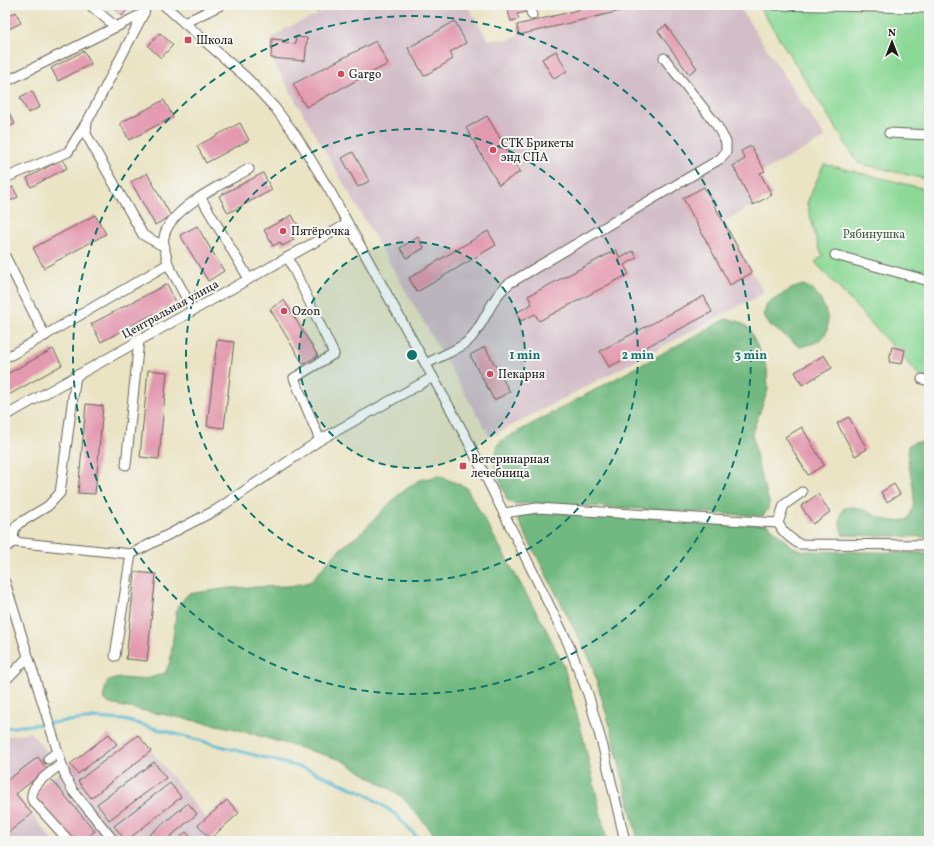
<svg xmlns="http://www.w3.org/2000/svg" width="934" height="846" font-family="Vollkorn,serif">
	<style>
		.industrial { fill: #d2bdc8 }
		.green { fill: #8cd997; stroke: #547a5a }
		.forest { fill: #71b980; stroke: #466a4e }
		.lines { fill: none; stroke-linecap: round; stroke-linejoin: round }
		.stream { stroke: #56b9d4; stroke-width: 3 }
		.building { fill: #e399af }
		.minor-casing { stroke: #646257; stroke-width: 11 }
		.minor { stroke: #fff; stroke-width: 9 }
		.ring { fill: none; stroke: #0f766e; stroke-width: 2; stroke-dasharray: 7 5 }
		.poi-dot { fill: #d1495b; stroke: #f6f6f2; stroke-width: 1.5 }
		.labels { text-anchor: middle; stroke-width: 4; stroke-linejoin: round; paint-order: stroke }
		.poi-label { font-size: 12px; fill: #1c1c1c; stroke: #f6f6f2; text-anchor: start }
		.park-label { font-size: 12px; fill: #435e47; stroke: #f6f6f2 }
		.street-label { font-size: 12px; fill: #1c1c1c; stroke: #f6f6f2 }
		.centre { fill: #0f766e; stroke: #f6f6f2; stroke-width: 2 }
		.ring-label { font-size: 12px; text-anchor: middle; font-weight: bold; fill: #0f766e; stroke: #f6f6f2; stroke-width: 4; stroke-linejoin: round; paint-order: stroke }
	</style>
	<rect width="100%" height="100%" fill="#f6f6f2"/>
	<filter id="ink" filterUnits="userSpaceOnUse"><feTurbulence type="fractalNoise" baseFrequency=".025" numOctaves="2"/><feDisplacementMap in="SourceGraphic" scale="8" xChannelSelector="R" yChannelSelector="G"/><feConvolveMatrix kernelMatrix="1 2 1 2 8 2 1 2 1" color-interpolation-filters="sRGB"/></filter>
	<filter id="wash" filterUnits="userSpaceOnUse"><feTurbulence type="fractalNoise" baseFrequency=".012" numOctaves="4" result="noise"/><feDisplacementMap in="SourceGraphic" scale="16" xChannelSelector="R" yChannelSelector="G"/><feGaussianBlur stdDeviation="0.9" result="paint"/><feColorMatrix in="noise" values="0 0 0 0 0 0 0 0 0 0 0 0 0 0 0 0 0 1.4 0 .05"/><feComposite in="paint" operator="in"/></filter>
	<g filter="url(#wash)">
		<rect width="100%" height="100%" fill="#eae4c4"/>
		<g class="industrial">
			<path d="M340 5H467L488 39 507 40 519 35 644 5H738L825 138 760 173 772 195 724 221 764 293 490 437 271 58 272 39 286 28Z"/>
			<path d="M30 732 48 754 41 760 47 769 16 794 53 841H5V737Z"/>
			<path d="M109 734 121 748 138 735 206 818 227 800 239 813 210 839 212 841H74L33 793Z"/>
		</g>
		<g class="green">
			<path d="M758 5H929V180L858 163Z"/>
			<path d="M824 164 929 190V386L815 262 823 256 818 246 807 203Z"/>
		</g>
		<g class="forest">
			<path d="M803 285C807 287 811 288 814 291 825 303 836 330 819 341 814 344 806 345 800 347L770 325 763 316 767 304 791 289Z"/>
			<path d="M726 319 738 321 749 328 767 368 768 390 752 433 759 469 769 502 768 509 763 516 536 503 514 504 507 500 494 462 498 444 506 438Z"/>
			<path d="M915 442 929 443V537L843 535C839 526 839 519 843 509 859 502 871 516 887 520 894 522 901 521 908 519 923 496 904 469 909 445Z"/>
			<path d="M439 476 466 487 547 631 564 667 583 737 607 841H440L401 796 342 760 232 728 110 704 103 698 107 682C119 676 124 679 136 679 146 680 156 676 165 673L170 662 177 607 188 594 229 588 289 586 310 582 340 549 361 533 397 496 419 480Z"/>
			<path d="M537 511 768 525 791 546 804 551 929 553V841H638L610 726 590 659 518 520 521 514Z"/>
		</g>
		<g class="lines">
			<path class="stream" d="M5 728 95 718 124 720 310 770 366 794 395 814 421 841"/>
		</g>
		<g id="blocks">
			<g class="building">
				<path d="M122 5H131L122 16 116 11Z"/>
				<path d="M315 5H330L317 11Z"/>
				<path d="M513 5H524L526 12 517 14 519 19 511 21 507 8Z"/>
				<path d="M598 5 641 6 519 35 517 25Z"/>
				<path d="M16 12 21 23 5 31V17Z"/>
				<path d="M455 21 466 43 450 52 453 59 424 76 408 48Z"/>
				<path d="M666 25 697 68 689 74 658 31Z"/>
				<path d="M160 33 173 45 161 58 148 46Z"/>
				<path d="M296 37 307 38 305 61 271 58 272 39 283 40V43L295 44Z"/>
				<path d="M376 41 388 64 306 107 293 84Z"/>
				<path d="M84 51 91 64 58 81 51 68Z"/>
				<path d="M556 51 567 71 554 79 542 59Z"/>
				<path d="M32 91 40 107 28 113 20 97Z"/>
				<path d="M164 100 173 117 129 140 120 123Z"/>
				<path d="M7 109 15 124 5 129V110Z"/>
				<path d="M487 116 520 172 499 185 466 128Z"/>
				<path d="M240 123 249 140 206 163 197 146Z"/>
				<path d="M751 146 765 171 760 173 772 195 753 205 733 166 745 159 741 151Z"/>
				<path d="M353 152 369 181 358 187 342 158Z"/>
				<path d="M62 159 67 168 31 187 27 178Z"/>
				<path d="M147 173 171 216 155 225 131 182Z"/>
				<path d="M263 173 272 190 228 213 219 196Z"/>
				<path d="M13 187 18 197 10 201 5 191Z"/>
				<path d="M704 187 752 273 730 285 683 198Z"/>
				<path d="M95 215 106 234 44 268 33 248Z"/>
				<path d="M292 215 301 231 292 236 294 240 282 246 280 242 273 246 264 230Z"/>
				<path d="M197 226 224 271 208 281 180 235Z"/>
				<path d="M488 231 496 245 417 292 409 278Z"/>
				<path d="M418 237 424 248 407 258 400 248Z"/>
				<path d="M616 250 620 258 633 251 637 258 624 265 629 274 539 321 535 314 521 321 516 313 532 304 528 296Z"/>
				<path d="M167 284 176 302 101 342 91 324Z"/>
				<path d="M704 296 712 312 609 367 600 351Z"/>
				<path d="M284 300 318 356 303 364 270 309Z"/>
				<path d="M217 340 234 342 224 428 207 426Z"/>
				<path d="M485 347 510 392 494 400 470 355Z"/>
				<path d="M892 347 905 350 902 364 889 362Z"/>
				<path d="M53 349 62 365 5 397V375Z"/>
				<path d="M824 355 832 368 802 385 795 372Z"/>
				<path d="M148 370 167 372 159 459 140 457Z"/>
				<path d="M86 404 103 406 95 494 78 493Z"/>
				<path d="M849 417 867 449 855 456 837 423Z"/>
				<path d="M802 427 824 465 808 475 785 437Z"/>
				<path d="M894 484 900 494 887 502 881 492Z"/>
				<path d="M818 494 830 512 813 524 801 506Z"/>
				<path d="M135 572 156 574 147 661 126 659Z"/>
				<path d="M109 734 117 744 78 774 70 764Z"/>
				<path d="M138 735 151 751 91 798 78 781Z"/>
				<path d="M38 757 47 769 16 794 32 814 5 835V782Z"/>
				<path d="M154 762 166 778 109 820 97 804Z"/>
				<path d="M50 778 95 831 83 841H74L33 793Z"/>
				<path d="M170 783 181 797 126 841 114 826Z"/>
				<path d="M227 800 239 813 210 839 198 825Z"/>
				<path d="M188 803 197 814 165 841H142Z"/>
				<path d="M186 832 194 841H176Z"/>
			</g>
		</g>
	</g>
	<g filter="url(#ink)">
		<use href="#blocks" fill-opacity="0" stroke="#646257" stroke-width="1"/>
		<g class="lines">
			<g class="minor-casing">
				<g id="minor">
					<path d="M90 5 116 27"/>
					<path d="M164 5 248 79 275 108 297 137 330 191 467 439 568 643 588 694 603 747 625 841"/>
					<path d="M529 5 532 15"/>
					<path d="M774 5 929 8"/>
					<path d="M144 13 87 122 86 134 143 235 165 247"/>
					<path d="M184 23 221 5"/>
					<path d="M5 82 144 13 146 5"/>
					<path d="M889 133 929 135"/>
					<path d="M5 178 68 152 86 123"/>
					<path d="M201 198 249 279"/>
					<path d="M835 255 929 281"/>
					<path d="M5 256 45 336"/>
					<path d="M288 257 334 354 294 378 320 440"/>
					<path d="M168 264 193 310"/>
					<path d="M5 357 11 355 168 264C167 256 162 245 164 237 169 208 225 183 249 169"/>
					<path d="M426 364C438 357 456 351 467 342 485 326 490 297 510 283L720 159 726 152V142L716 124 664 58"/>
					<path d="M922 379 929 381"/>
					<path d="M5 416 347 224"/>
					<path d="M126 465 139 340"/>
					<path d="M802 492 784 505 778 523C783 533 790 538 799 544L929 545"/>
					<path d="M504 513 537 508 778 523"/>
					<path d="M13 542 14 530 18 524 48 506 60 493 76 375"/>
					<path d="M5 548 13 542 131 554 216 510 320 440 433 377"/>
					<path d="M5 582 66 778 73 791 114 841"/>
					<path d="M115 656 131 554"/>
					<path d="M5 681 28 657"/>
					<path d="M48 759 57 752"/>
					<path d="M61 764C50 774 29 784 32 800L69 841"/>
				</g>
			</g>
			<use href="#minor" class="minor"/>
		</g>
	</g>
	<circle cx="412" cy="355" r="113" fill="#0f766e" fill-opacity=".12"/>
	<g class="ring">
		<circle cx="412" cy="355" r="113"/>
		<circle cx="412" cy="355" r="226"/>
		<circle cx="412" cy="355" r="339"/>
	</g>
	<g class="poi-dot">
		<rect x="184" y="36" width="8" height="8" rx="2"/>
		<circle cx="341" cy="74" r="4"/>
		<circle cx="493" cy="150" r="4"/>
		<circle cx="283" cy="231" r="4"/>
		<circle cx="284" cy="311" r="4"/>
		<circle cx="490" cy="374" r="4"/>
		<rect x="459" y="462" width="8" height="8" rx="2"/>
	</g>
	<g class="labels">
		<g class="poi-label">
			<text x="196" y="44">Школа</text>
			<text x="349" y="78">Gargo</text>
			<text x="501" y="147">СТК Брикеты<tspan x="501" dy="14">энд СПА</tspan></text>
			<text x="291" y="235">Пятёрочка</text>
			<text x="292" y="315">Ozon</text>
			<text x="498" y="378">Пекарня</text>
			<text x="471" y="463">Ветеринарная<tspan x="471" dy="14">лечебница</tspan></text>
		</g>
		<g class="park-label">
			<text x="874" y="238">Рябинушка</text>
		</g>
		<g class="street-label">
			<text transform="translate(170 309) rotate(-29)" y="4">Центральная улица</text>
		</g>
	</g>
	<circle cx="412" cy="355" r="6" class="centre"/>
	<g class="ring-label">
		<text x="525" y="359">1 min</text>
		<text x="638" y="359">2 min</text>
		<text x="751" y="359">3 min</text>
	</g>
	<rect width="934" height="846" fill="none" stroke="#f6f6f2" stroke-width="20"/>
	<g transform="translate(892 42)" stroke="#f6f6f2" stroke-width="3" paint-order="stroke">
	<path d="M0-3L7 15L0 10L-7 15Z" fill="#1c1c1c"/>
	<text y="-6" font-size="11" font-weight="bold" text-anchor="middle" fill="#1c1c1c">N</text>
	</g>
</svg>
